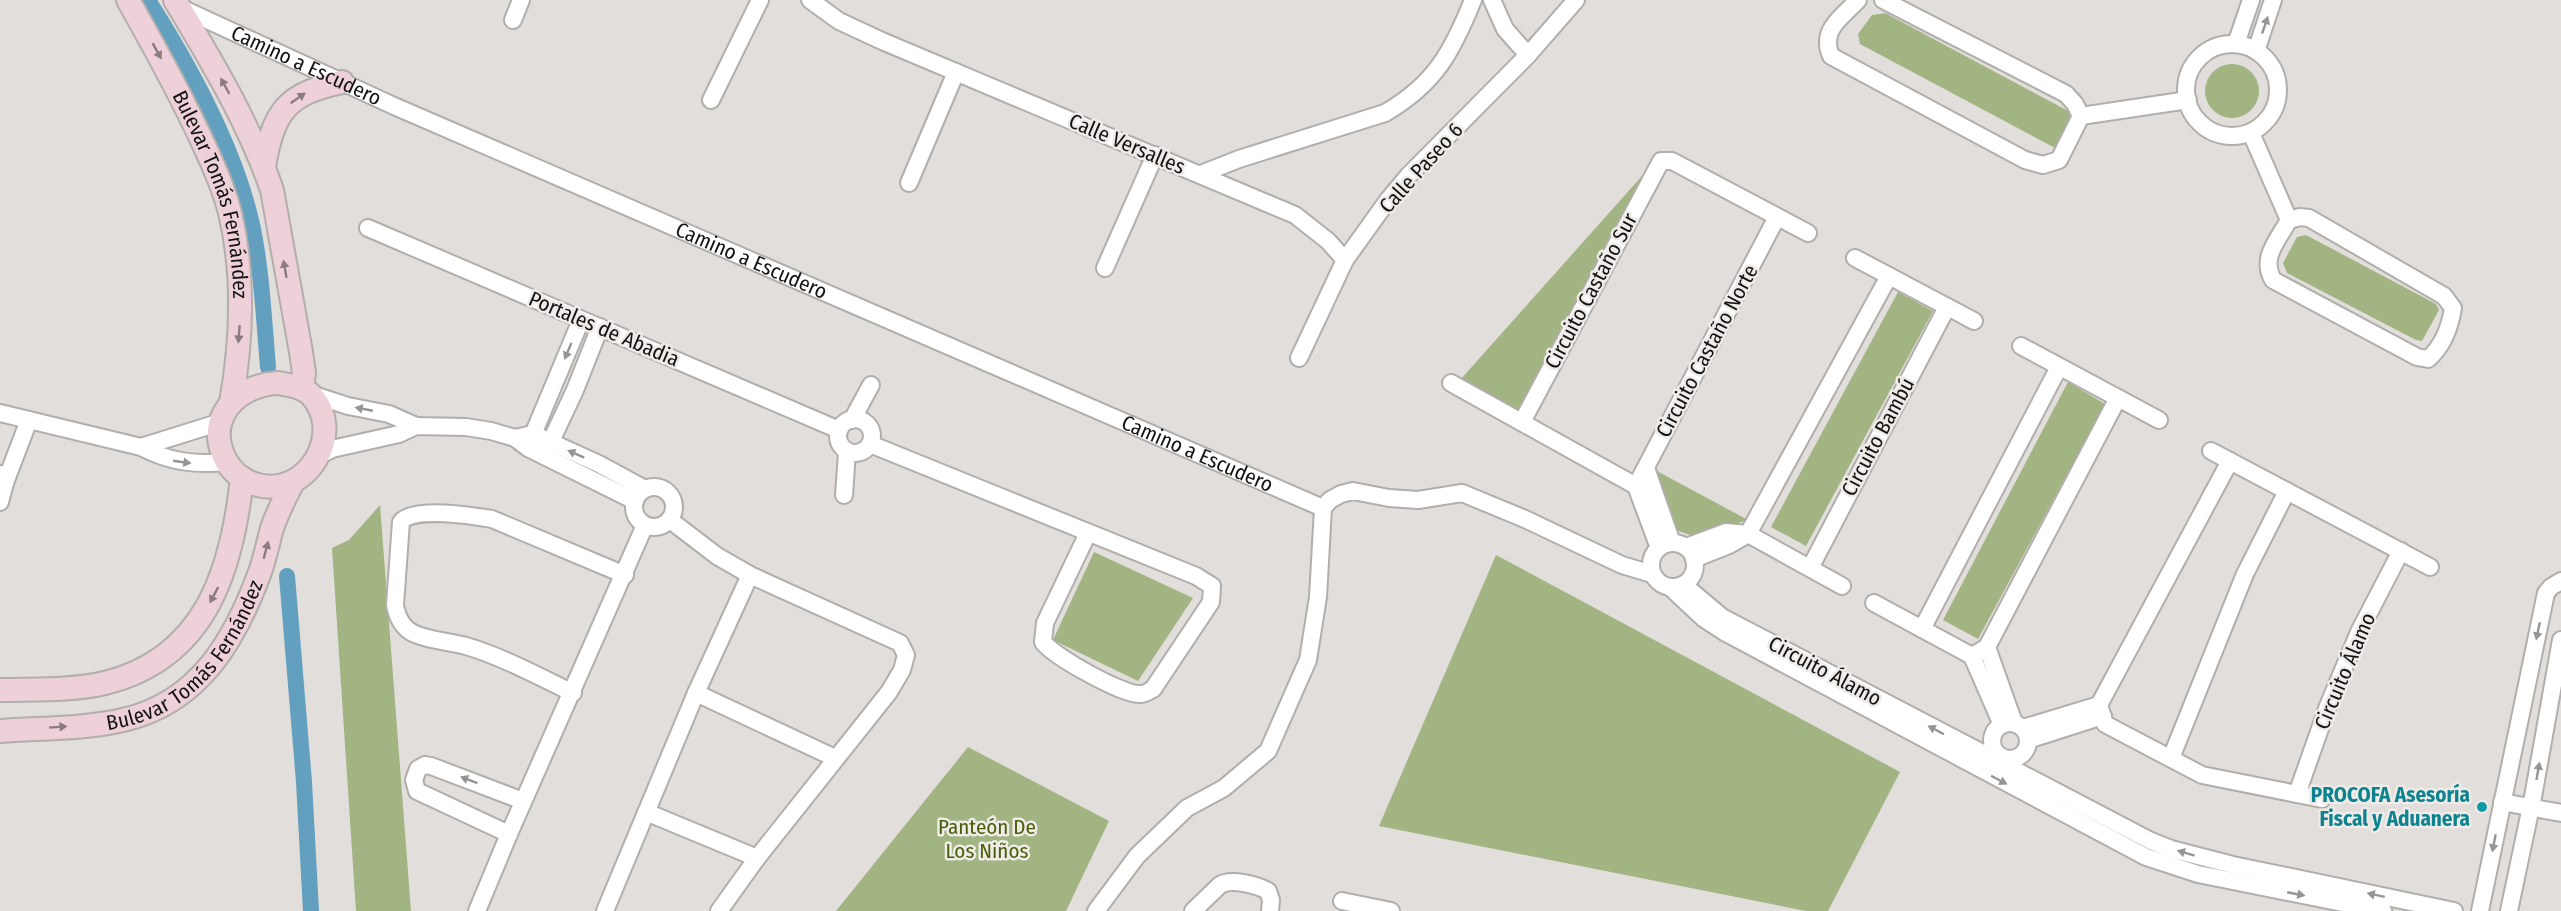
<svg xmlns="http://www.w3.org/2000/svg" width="2561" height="911" font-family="'Fira Sans Condensed',sans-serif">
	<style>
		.green { fill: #a1b481 }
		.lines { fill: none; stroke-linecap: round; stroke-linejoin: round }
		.canal { stroke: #63a0c0; stroke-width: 16 }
		.street-casing { stroke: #b1aeab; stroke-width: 20 }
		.secondary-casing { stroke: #b1aeab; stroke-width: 26 }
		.street { stroke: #fff; stroke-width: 16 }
		.secondary { stroke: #eed0d8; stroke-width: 22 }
		.oneway { fill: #959594 }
		.oneway2 { fill: #8c7b7f }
		.culture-dot { fill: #0f9aa8; stroke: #efebe8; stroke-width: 2 }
		.labels { text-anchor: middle; stroke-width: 5; stroke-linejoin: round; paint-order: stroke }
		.street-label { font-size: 21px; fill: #141312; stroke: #efebe8 }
		.culture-label { font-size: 21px; font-weight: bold; fill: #0d838f; stroke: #efebe8; text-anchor: end }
		.park-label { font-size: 21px; fill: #485f07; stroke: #efebe8 }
	</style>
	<rect width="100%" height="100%" fill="#e2dedb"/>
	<g class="green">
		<path d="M1885 13 2070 112C2073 123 2065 143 2055 148L1860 44 1858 34 1872 15Z"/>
		<circle cx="2232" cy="91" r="27"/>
		<path d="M1650 167 1520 411 1461 379Z"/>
		<path d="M2306 235 2436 304 2439 310 2422 341 2416 340 2287 273 2283 263 2297 237Z"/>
		<path d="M1898 292 1933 311 1806 546 1771 527Z"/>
		<path d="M2068 382 2105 404 1978 639 1943 620Z"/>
		<path d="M1655 470 1748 520 1693 536 1676 530Z"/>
		<path d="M380 505 411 911H356L332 548 349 540Z"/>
		<path d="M1094 552 1193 598 1138 681 1053 640Z"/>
		<path d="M1496 555 1900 772 1828 911H1806L1379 826Z"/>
		<path d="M968 747 1109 821 1066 911H836Z"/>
	</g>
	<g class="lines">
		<g class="canal">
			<path d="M148 0C190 66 237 153 253 229 262 274 264 321 268 367"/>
			<path d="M287 576 304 782 311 911"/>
		</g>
		<g class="street-casing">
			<g id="street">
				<path d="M810 0 839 21 882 41 1295 215 1328 241 1345 260"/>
				<path d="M1492 0 1505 29 1528 55"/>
				<path d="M1858 0C1841 18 1820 30 1831 56L2025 160 2043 165 2059 160 2081 116"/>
				<path d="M1883 0 2066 94 2075 104 2081 116"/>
				<path id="s1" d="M179 7 394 106 1323 508"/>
				<path d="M513 20 521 0"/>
				<path d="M2236 44 2251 0"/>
				<circle cx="2232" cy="90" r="46"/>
				<path d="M2256 51 2273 0"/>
				<path d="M711 100 760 0"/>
				<path d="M2081 116 2188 100"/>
				<path d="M2251 133 2289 220"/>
				<path d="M1201 174 1239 159 1385 113C1435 84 1452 52 1473 0"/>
				<path d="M909 183 956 72"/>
				<path d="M2300 217 2309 218 2444 296 2453 308C2450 327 2443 346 2428 359L2417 357 2273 280C2260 258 2278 240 2289 220Z"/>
				<path d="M368 228 839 430"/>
				<path d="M1855 258 1974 321"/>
				<path d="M1105 268 1155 155"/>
				<path d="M2021 346 2159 420"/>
				<path d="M1299 358 1345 260 1388 200 1408 176 1528 55 1576 0"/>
				<path d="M1451 383 1636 486 1659 548"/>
				<path d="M311 394 348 406 389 414 416 426"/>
				<path d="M0 413 141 447C169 462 195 465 227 462"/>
				<circle cx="855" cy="436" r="17"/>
				<path d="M852 420 871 385"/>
				<path d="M1522 422 1661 161H1672L1808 233"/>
				<path d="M515 438 533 434 599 464 645 489"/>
				<path d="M529 444 581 320"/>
				<path d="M870 444 1196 576 1212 586 1211 602 1153 689C1149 691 1145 694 1141 694 1124 696 1053 656 1043 642L1045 623 1088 533"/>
				<path d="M141 447 221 422"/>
				<path d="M2211 451 2430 567"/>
				<path d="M546 452 575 390 600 327"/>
				<path d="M320 455 332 449 399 434 416 426 466 427 491 431 515 438 528 448 635 501"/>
				<path d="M2230 461 2099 705 2105 724 2202 775 2322 799"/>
				<path d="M1646 468 1672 543"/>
				<path d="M5 483 29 420"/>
				<path d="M1636 486 1777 217"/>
				<circle cx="654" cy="507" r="20"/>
				<path d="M844 495 847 452"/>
				<path d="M0 502 5 483 2 474"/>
				<path d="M1323 508 1330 500 1341 494 1353 491 1389 498 1418 500 1462 493 1525 519 1622 565 1652 574"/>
				<path d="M670 520 717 556 750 575 900 643 906 655 902 670 889 692 757 858 719 911"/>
				<circle cx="1673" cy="565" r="22"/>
				<path d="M1686 547 1726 532 1748 534 1842 586"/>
				<path d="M1694 559 1729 545 1748 534 1889 276"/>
				<path d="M1810 568 1947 307"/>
				<path d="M1684 585 1722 617 2151 841 2171 849 2233 865 2454 911"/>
				<path d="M1670 587 1703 618 1726 633 2146 857 2198 874 2383 911"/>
				<path d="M1874 603 1972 656 2002 725"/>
				<path d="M1922 629 2059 367"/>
				<path d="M1987 647 2014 723"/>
				<path d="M1972 656 1987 647 2118 398"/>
				<path d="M573 693C538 676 503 657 466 646 449 641 431 641 415 634 403 629 397 617 395 605L401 522C413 506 474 516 492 519L625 575"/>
				<path d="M696 693 835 758"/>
				<circle cx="2010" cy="741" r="18"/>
				<path d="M2023 728 2099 705"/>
				<path d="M2028 740 2103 716"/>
				<path d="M2171 758 2245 574 2287 491"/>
				<path d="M2297 794 2328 706 2359 632 2401 551"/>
				<path d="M2502 802 2561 813"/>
				<path d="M646 812 757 858"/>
				<path d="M509 834 417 791 414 780 418 769 425 765 431 766 523 801"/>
				<path d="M1342 901 1391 911"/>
				<path d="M477 911 509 834 645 525"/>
				<path d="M605 911 696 693 750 575"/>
				<path d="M1096 911 1137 856 1187 808 1224 788 1268 751 1308 660 1318 597 1323 508"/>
				<path d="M1193 911 1220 885C1231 878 1257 885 1268 891L1271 900 1270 911"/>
				<path d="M2480 911 2546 593 2551 587 2561 581"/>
				<path d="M2509 911 2533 797 2561 640"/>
			</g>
		</g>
		<g class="secondary-casing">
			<g id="secondary">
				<path id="s2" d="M128 0C155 48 181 95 204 145 214 167 224 189 230 213 245 276 242 340 231 403"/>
				<path d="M175 0C211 60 249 123 272 190L301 352 304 373 302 389"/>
				<path d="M264 166C274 111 286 94 342 82"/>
				<path d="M278 383C289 385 303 386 311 395 346 433 307 498 258 485 245 482 233 473 226 461 204 419 236 385 278 383Z"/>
				<path d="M0 690C34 689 71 691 105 683 206 658 232 570 242 478"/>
				<path id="s3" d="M0 731C41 728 84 729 123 720 199 703 235 640 260 572 265 558 268 543 272 528 278 512 285 497 293 482"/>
			</g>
		</g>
		<use href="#street" class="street"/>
		<use href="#secondary" class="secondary"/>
	</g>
	<defs><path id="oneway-solid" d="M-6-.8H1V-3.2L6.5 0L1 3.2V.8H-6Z" transform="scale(1.5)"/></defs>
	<g class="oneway">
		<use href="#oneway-solid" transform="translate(2265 25) rotate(-71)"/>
		<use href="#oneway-solid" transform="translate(568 351) rotate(113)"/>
		<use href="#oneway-solid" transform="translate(364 409) rotate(-169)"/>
		<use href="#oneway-solid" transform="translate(576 454) rotate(-156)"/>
		<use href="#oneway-solid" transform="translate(182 462) rotate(8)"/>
		<use href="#oneway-solid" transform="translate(2538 631) rotate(102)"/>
		<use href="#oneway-solid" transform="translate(1936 730) rotate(-152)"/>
		<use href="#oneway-solid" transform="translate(2538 771) rotate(-80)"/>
		<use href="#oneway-solid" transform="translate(469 780) rotate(-159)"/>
		<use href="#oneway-solid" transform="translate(1999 780) rotate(28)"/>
		<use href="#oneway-solid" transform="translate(2494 843) rotate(101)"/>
		<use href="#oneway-solid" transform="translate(2186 853) rotate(-163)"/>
		<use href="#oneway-solid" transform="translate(2296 894) rotate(11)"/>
		<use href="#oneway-solid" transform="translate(2376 895) rotate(-168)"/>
	</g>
	<g class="oneway2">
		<use href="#oneway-solid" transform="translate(157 51) rotate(61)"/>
		<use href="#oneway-solid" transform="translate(225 86) rotate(-119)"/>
		<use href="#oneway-solid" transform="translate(298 98) rotate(-35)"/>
		<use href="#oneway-solid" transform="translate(285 269) rotate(-100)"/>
		<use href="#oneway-solid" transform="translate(239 334) rotate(94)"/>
		<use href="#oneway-solid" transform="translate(266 550) rotate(-75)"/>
		<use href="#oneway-solid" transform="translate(214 595) rotate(118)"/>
		<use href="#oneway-solid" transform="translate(58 727) rotate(-4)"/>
	</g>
	<circle class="culture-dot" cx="2482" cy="807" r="6"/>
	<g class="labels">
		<g class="street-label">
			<text dy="7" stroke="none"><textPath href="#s1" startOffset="140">Camino a Escudero</textPath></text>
			<text transform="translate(1127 144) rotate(23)" y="7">Calle Versalles</text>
			<text transform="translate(1421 168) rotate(-48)" y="7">Calle Paseo 6</text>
			<text dy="7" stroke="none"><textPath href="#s2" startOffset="214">Bulevar Tomás Fernández</textPath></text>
			<text dy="7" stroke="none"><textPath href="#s1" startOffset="626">Camino a Escudero</textPath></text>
			<text transform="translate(1591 291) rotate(-62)" y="7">Circuito Castaño Sur</text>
			<text transform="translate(604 329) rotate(23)" y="7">Portales de Abadia</text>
			<text transform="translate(1707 351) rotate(-62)" y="7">Circuito Castaño Norte</text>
			<text transform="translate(1878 437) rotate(-62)" y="7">Circuito Bambú</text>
			<text dy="7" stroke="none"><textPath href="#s1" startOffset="1112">Camino a Escudero</textPath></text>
			<text dy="7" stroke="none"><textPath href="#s3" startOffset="216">Bulevar Tomás Fernández</textPath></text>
			<text transform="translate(1825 671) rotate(28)" y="7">Circuito Álamo</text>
			<text transform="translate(2345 671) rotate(-67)" y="7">Circuito Álamo</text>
		</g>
		<g class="culture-label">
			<text x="2470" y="802">PROCOFA Asesoría<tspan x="2470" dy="24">Fiscal y Aduanera</tspan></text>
		</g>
		<g class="park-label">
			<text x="987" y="834">Panteón De<tspan x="987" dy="24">Los Niños</tspan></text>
		</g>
	</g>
</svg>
